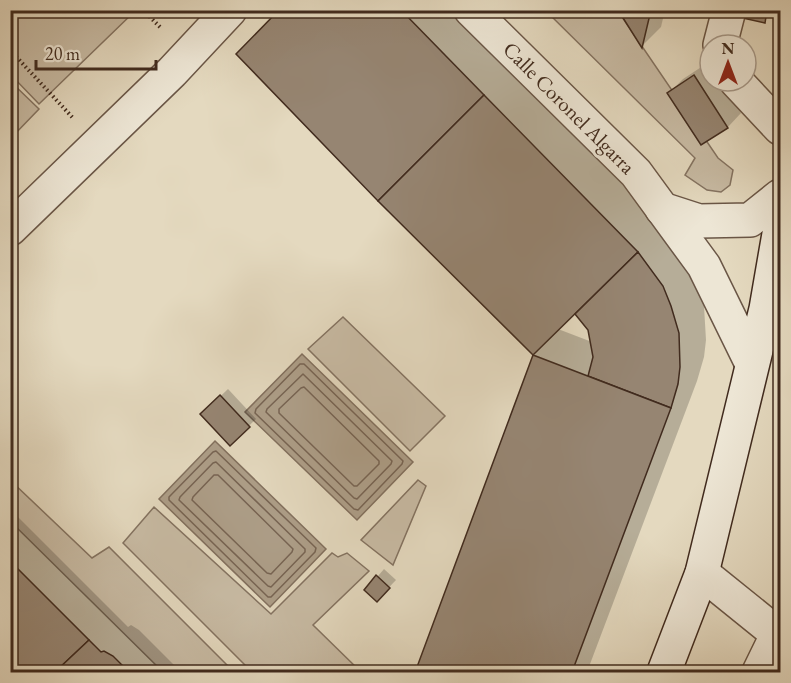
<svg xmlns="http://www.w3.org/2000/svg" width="791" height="683" font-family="'EB Garamond',serif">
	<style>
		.green { fill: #c8bba4; stroke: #847361; stroke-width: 1.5 }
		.water { fill: #ad9e88; stroke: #82705e; stroke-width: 1.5 }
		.shadow { fill: #0003; fill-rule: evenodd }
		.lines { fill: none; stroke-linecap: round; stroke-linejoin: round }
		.shore { stroke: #776453; stroke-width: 1.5 }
		.building { fill: #968572; stroke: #412b1e; stroke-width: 1.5 }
		.minor-casing { stroke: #6a5646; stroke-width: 36 }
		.secondary-casing { stroke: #412b1e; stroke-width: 36 }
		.path { stroke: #412b1e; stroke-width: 4; stroke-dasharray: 1.5 3; stroke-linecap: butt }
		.minor { stroke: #ede6d5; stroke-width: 33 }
		.secondary { stroke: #ede6d5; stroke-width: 33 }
		.labels { text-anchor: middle; stroke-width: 6; stroke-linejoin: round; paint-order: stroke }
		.street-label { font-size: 21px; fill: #412b1e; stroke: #ede6d5 }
	</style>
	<rect width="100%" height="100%" fill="#e4d9bf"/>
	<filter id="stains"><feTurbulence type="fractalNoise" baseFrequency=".00333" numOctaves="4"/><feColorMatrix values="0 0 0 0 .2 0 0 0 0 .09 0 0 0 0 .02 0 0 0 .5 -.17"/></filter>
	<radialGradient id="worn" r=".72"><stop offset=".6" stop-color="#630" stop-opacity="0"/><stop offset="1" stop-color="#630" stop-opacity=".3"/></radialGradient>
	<g class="green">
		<path d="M10 11 11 10 135 11 39 104 11 75Z"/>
		<path d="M546 11H618L718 158 733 170 730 185 721 192 707 190 685 175 695 158Z"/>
		<path d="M10 81 39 109 11 138H10Z"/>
		<path d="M343 317 445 416 410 451 308 349Z"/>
		<path d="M10 480 92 558 109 547 234 672H163L11 522Z"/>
		<path d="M418 480 426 486 393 565 361 540Z"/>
		<path d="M154 507 271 614 332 553 338 557 347 553 369 571 313 625 361 672H252L123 543Z"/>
	</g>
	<g class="water">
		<path d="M302 354 413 462 357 520 245 412Z"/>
		<path d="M215 441 326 549 270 607 159 499Z"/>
	</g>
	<g class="shadow">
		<path d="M282 10H453L673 236 697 279 704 306 706 340 704 357 697 381 587 672H415L420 664 535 355 380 200ZM575 312 590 329 592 342 558 329Z"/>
		<path d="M620 10H665L661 27 643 45Z"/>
		<path d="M714 10H775L764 21Z"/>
		<path d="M709 62 710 81H721L741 113 728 127 702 143 669 93 683 79Z"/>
		<path d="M228 389 256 419 230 444 202 414Z"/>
		<path d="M10 509 128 627 131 625 139 630 176 667 179 672H10Z"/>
		<path d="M384 569 396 580 377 600 366 590Z"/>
	</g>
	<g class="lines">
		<g class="shore">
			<path d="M300 364H304L403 461 402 464 358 510 354 509 255 413 256 409Z"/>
			<path d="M303 374 392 461 391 464 357 499 354 498 266 412 267 409Z"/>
			<path d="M304 387 379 461V464L357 486H354L279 413V409L301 388Z"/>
			<path d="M216 451 316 548 315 552 271 597H268L169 500V497L213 452Z"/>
			<path d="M216 462 305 549V552L271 587 268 586 179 500 180 497 213 463Z"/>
			<path d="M214 475H218L293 549 292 552 271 574 267 573 192 500 193 497Z"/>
		</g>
	</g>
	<g class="building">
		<path d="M279 10H401L484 95 378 201 236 54Z"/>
		<path d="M618 10H651L642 48Z"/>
		<path d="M707 10H767L765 23Z"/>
		<path d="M694 75 728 128 701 145 667 93Z"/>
		<path d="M484 95 638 252 533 355 378 201Z"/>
		<path d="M638 252 663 286 671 306 679 333 680 367 678 384 671 408 588 376 593 357 588 330 575 314Z"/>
		<path d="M533 355 671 408 572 672H433L417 667Z"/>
		<path d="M220 395 250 427 230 446 200 414Z"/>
		<path d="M10 561 89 640 55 672H10Z"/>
		<path d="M376 575 390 588 377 602 364 590Z"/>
		<path d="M89 640 101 652 104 651 113 656 129 672H55Z"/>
		<path d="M416 666 417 667 433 672H413Z"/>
	</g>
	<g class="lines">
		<g class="minor-casing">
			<g id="minor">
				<path d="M471 10 636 173 704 266 752 364"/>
				<path d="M720 45 729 10"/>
				<path d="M736 81 780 128"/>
				<path d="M662 209 699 221 750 220 780 196"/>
				<path d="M10 229 172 72 230 10"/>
				<path d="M702 573 780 636"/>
				<path d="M759 672 777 635"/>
			</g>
		</g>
		<g class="secondary-casing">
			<path id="secondary" d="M664 672 702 573 766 309 780 228"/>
		</g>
		<g class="path">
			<path d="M143 10 162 29"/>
			<path d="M10 50 73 118"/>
		</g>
		<use href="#minor" class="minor"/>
		<use href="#secondary" class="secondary"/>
	</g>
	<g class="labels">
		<g class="street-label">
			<text transform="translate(569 108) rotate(45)" y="7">Calle Coronel Algarra</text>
		</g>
	</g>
	<rect width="791" height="683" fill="none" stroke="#e4d9bf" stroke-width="36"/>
	<rect x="12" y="12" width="767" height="659" fill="none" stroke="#412b1e" stroke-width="3"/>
	<rect x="18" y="18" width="755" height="647" fill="none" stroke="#412b1e" stroke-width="1.5"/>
	<g transform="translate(728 63)"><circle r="28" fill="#ede6d5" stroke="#a89b8c" stroke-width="1.5"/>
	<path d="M0-4.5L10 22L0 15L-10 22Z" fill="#8f2418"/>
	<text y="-9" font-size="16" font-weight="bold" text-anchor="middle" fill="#412b1e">N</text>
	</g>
	<path d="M36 60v9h120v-9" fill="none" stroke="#412b1e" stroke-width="3"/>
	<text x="45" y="60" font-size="18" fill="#412b1e" stroke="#ede6d5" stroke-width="4.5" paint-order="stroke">20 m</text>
	<rect width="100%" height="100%" filter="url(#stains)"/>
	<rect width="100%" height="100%" fill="url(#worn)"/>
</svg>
